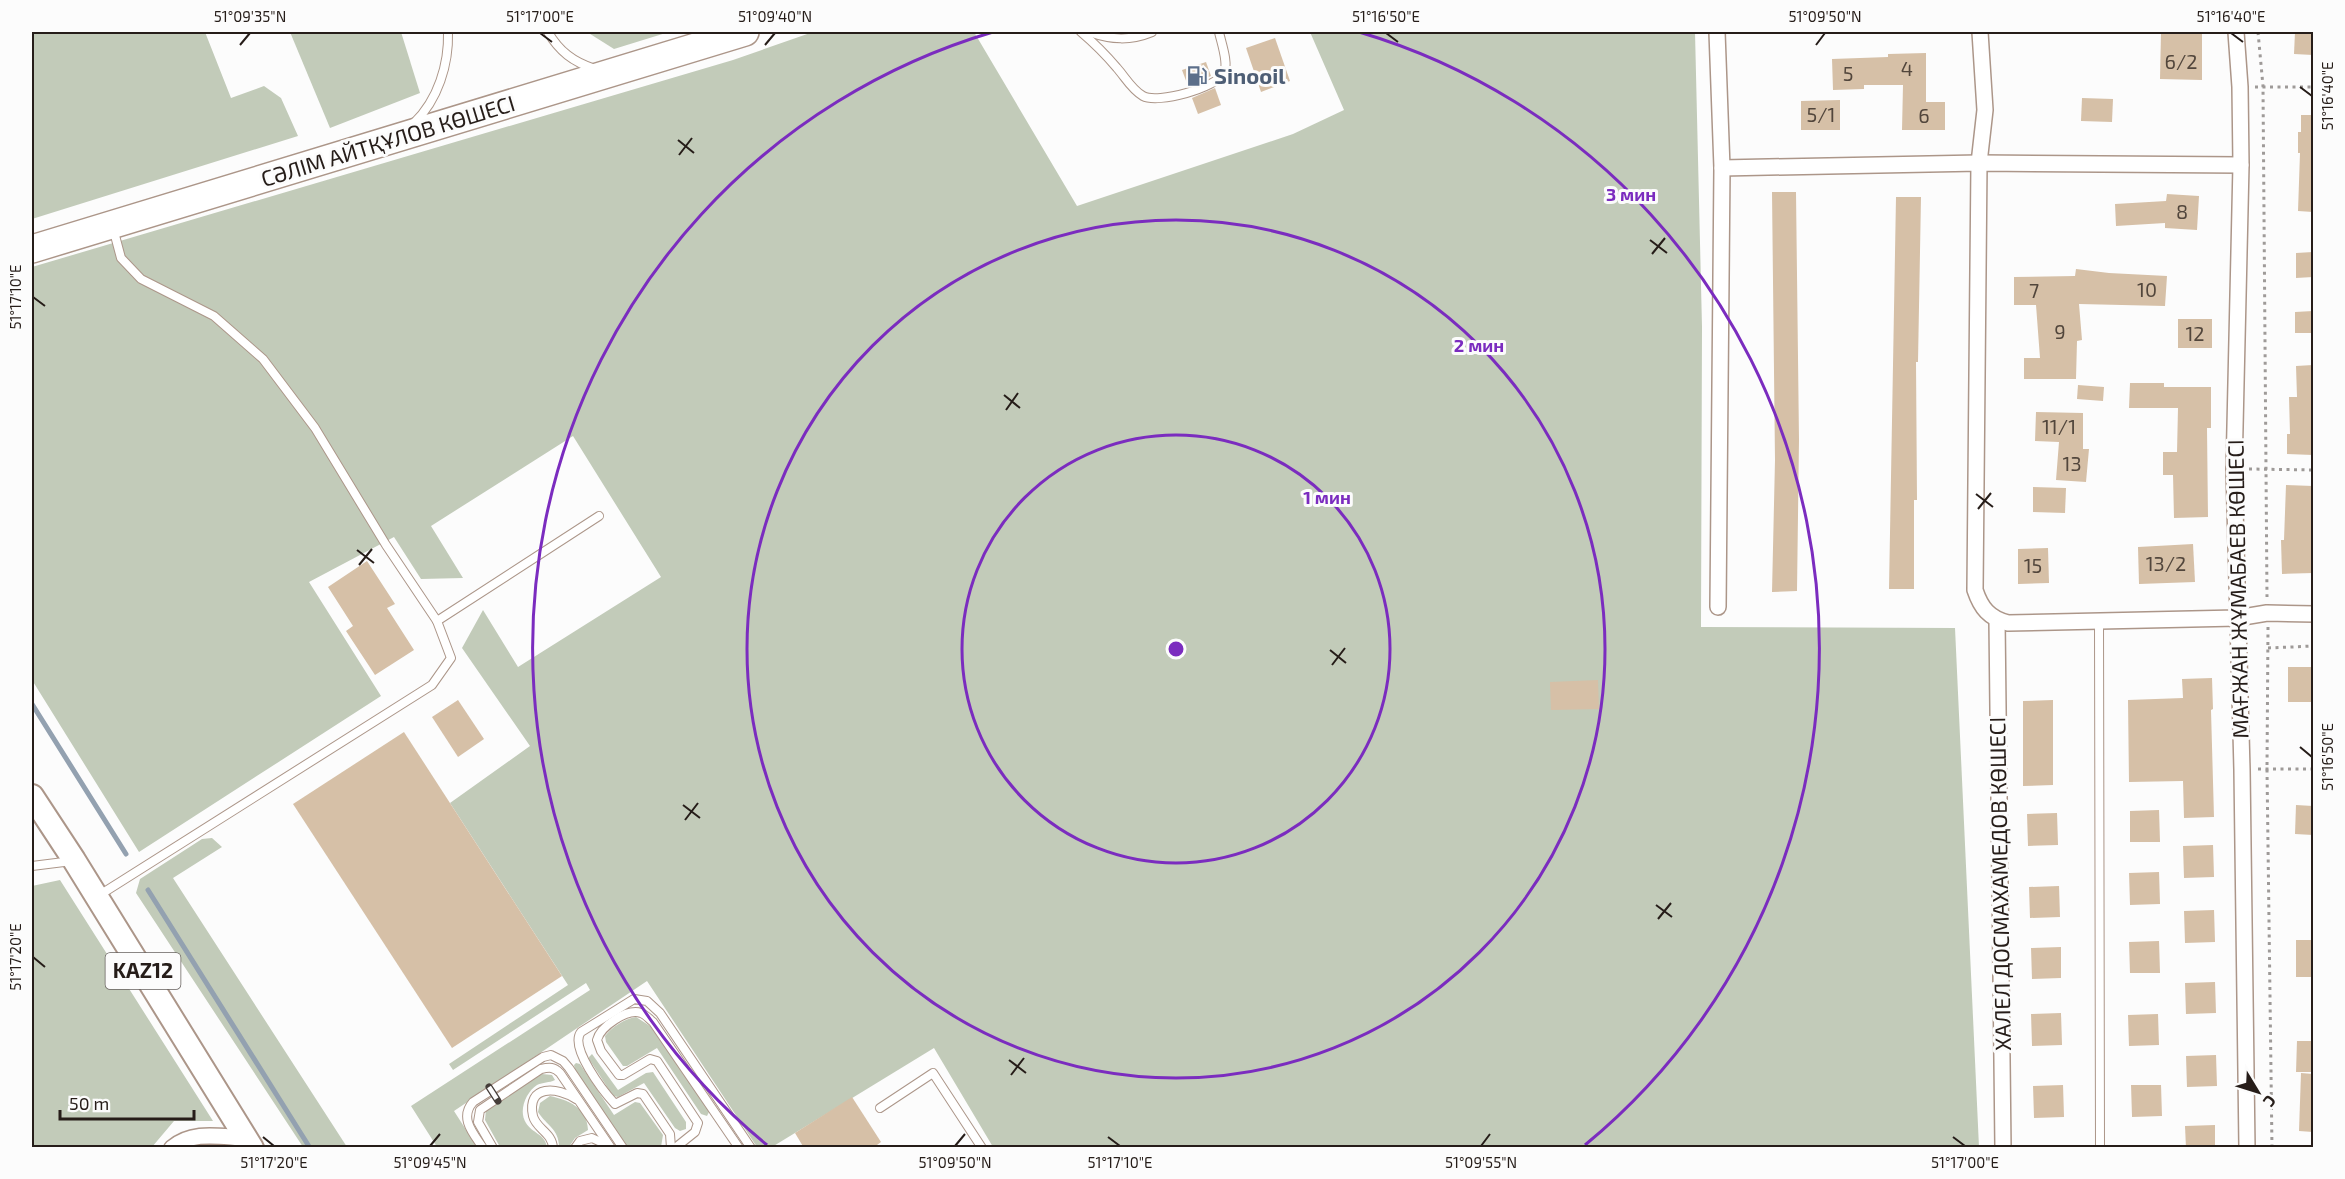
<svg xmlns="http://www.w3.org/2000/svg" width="2345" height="1179" font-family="'Exo 2',sans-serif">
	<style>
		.green { fill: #c2cbb9 }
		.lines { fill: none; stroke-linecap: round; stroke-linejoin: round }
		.stream { stroke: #93a1b0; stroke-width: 5 }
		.building { fill: #d6c0a7 }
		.lane-casing { stroke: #ac9689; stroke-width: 10 }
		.street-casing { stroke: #ac9689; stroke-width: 18 }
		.primary-casing { stroke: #ac9689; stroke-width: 26 }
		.highway-casing { stroke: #ac9689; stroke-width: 30 }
		.path { stroke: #9e9a98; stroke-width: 3; stroke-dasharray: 3 4.5; stroke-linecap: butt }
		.lane { stroke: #fff; stroke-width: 8 }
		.street { stroke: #fff; stroke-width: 15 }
		.primary { stroke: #fff; stroke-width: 22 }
		.highway { stroke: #fff; stroke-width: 27 }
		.rail-casing { stroke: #453d39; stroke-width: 7 }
		.rail { stroke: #fcfcfc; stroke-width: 4.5; stroke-dasharray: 14; stroke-linecap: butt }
		.ticks { fill: none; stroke: #261d19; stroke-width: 2 }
		.ring { fill: none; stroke: #7b2cbf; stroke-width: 3 }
		.labels { text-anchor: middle; stroke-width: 6; stroke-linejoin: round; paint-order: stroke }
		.number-label { font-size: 20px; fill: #52463c }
		.shield { fill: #fcfcfc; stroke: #66605d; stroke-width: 1.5 }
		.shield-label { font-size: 21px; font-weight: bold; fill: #261d19 }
		.service-label { font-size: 22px; font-weight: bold; fill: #4e5e75; stroke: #fcfcfc; text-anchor: start }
		.street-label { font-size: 22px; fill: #261d19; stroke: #fcfcfc }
		.centre { fill: #7b2cbf; stroke: #fcfcfc; stroke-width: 3 }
		.ring-label { font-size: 18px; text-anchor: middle; font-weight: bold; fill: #7b2cbf; stroke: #fcfcfc; stroke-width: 6; stroke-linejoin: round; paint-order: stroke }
		.neatline { fill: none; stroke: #261d19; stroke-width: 2 }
		.ticks-label { font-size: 15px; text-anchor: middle; fill: #261d19 }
	</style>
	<rect width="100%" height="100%" fill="#fcfcfc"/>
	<g class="green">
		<path d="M32 32H205L231 98 264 86 281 98 298 136 32 219Z"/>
		<path d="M290 32H401L420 93 330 128Z"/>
		<path d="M587 32H669L614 49Z"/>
		<path d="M813 32H974L1077 206 1293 134 1344 110 1310 32H1695L1702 327 1701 627 1955 628 1979 1147H993L934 1048 772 1147H757L647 981 454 1111 477 1147H437L411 1106 590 990 586 983 453 1070 449 1064 568 985 450 803 530 746 462 648 483 610 518 667 661 577 573 436 431 526 463 578 421 579 394 537 309 582 381 696 139 852 32 680V267L733 60Z"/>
		<path d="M212 838 222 847 173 878 347 1147H303L136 893 140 879 202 839Z"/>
		<path d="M60 880 213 1121H174L152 1147H32V886Z"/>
		<path d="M636 1017 650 1026 707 1107 709 1112 707 1116 701 1114 657 1048 627 1066H623L606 1042 605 1036C612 1027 624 1019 636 1017Z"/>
		<path d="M592 1054 618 1090 646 1073 653 1072 686 1122V1129L680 1131 675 1128 644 1083 618 1097 613 1096 589 1059V1057Z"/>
		<path d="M576 1063 580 1064 614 1115 635 1102 640 1103 663 1135 661 1147H627L575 1070 574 1065Z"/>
		<path d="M542 1074 552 1075 555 1080C549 1083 543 1082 537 1085 526 1092 518 1111 526 1123 532 1133 545 1134 547 1147H500L485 1120 486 1110Z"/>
		<path d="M550 1096C568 1100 587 1107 588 1130L575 1138 569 1147H559C559 1129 547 1126 538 1112L540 1103Z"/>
	</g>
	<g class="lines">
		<g class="stream">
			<path d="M32 704 126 854"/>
			<path d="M148 890 310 1148"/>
		</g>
	</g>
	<g class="building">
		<path d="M2161 32H2202V80L2160 79Z"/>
		<path d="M2295 32H2313V55L2294 54Z"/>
		<path d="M1275 38 1290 81 1261 92 1246 48Z"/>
		<path d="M1926 53V102H1945V130H1902L1903 85H1864V89L1833 90 1832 59 1888 57V54Z"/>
		<path d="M1206 62 1211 76 1188 86 1182 70Z"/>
		<path d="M1215 88 1221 105 1198 114 1192 98Z"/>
		<path d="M2082 98 2113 99 2112 122 2081 121Z"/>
		<path d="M1840 100V130H1801V101Z"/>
		<path d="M2301 115H2313V212L2298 211 2300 153H2298V132H2301Z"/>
		<path d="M1772 192H1796L1799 440 1797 591 1772 592 1775 460Z"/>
		<path d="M2167 194 2199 196 2197 230 2165 228V223L2116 226 2115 204 2166 201Z"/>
		<path d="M1896 197H1921L1918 362H1916L1917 500H1914V589H1889Z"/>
		<path d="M2313 252V277L2296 278V253Z"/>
		<path d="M2076 269 2109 273 2167 276 2165 306 2079 304 2082 340 2077 341 2076 379H2024V358H2040L2036 305H2014V277L2075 276Z"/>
		<path d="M2313 311V333H2295V312Z"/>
		<rect x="2178" y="319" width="34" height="29"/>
		<path d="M2313 365V455L2287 454V434H2290L2289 397H2297L2296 366Z"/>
		<path d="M2130 383H2164V387H2211V428H2207L2208 517 2174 518 2173 475H2163V452H2177L2178 408H2129Z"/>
		<path d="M2078 385 2104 387 2103 401 2077 399Z"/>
		<path d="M2036 412 2083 413V449H2089L2086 482 2056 480 2059 442 2035 441Z"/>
		<path d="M2286 485 2313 486V573L2282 574 2281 540H2284Z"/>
		<path d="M2033 487 2066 488 2065 513 2033 512Z"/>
		<path d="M2193 544 2195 582 2139 584 2138 547Z"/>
		<path d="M2048 548 2049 583 2018 584V549Z"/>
		<path d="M367 561 395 604 387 608 414 650 375 675 346 631 353 626 328 587Z"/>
		<rect x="2288" y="667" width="25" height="35"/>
		<path d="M2212 678 2213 709 2211 710 2214 817 2184 818 2183 781 2129 782 2128 700 2183 698 2182 679Z"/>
		<path d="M1598 680 1599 709 1551 710 1550 682Z"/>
		<path d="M458 700 484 739 458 757 432 717Z"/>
		<path d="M2053 700V785L2023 786V701Z"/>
		<path d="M404 732 562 976 452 1048 293 804Z"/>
		<path d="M2296 805 2313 806V835L2295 834Z"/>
		<path d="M2159 810 2160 842H2130V811Z"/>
		<path d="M2057 813 2058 845 2028 846 2027 814Z"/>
		<path d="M2213 845 2214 877 2184 878 2183 846Z"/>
		<path d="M2159 872 2160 904 2130 905 2129 873Z"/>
		<path d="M2059 886 2060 917 2030 918 2029 887Z"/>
		<path d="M2214 910 2215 942 2185 943 2184 911Z"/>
		<rect x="2296" y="940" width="17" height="37"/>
		<path d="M2159 941 2160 973H2130L2129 942Z"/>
		<path d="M2061 947V978L2032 979 2031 948Z"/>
		<path d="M2215 982 2216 1013 2186 1014 2185 983Z"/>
		<path d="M2061 1013 2062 1045 2032 1046 2031 1014Z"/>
		<path d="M2158 1014 2159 1045 2129 1046 2128 1015Z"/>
		<path d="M2297 1041H2313V1072H2296Z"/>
		<path d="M2216 1055 2217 1086 2187 1087 2186 1056Z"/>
		<path d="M2301 1073 2313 1074V1132L2299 1131Z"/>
		<path d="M2063 1085 2064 1117 2034 1118 2033 1086Z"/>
		<path d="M2131 1085H2161L2162 1116 2132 1117Z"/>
		<path d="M852 1097 881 1142 873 1148H804L795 1133Z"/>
		<path d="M2215 1125V1148H2186L2185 1126Z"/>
	</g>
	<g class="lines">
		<g class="lane-casing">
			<g id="lane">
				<path d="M548 32C559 51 573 62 595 69"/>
				<path d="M1081 32C1094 43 1106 55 1117 68 1125 77 1132 90 1143 96 1158 104 1216 88 1224 73 1229 63 1221 42 1219 32"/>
				<path d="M1089 32C1112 40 1130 41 1152 32"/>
				<path d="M414 123C438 100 449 64 448 32"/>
				<path d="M437 621 599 516"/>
				<path d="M2099 621 2100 1148"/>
				<path d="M32 866 72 861"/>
				<path d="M98 896 432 685 451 658 437 621 386 545 315 428 263 359 214 316 141 279 121 258 113 228"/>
				<path d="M880 1108 933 1073 982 1148"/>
				<path d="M483 1148C473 1133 459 1118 473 1102L543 1057 551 1055 563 1061 569 1068 623 1148"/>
				<path d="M493 1148 478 1122 480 1110 541 1069C550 1067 554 1067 560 1073L611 1148"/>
				<path d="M553 1148C552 1132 536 1129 533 1116 526 1084 558 1087 576 1099"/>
				<path d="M575 1148 580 1141 592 1138 607 1145"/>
				<path d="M671 1148 670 1134 643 1094 637 1093 615 1104C603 1091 569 1047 581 1032L634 999 647 1001 660 1013 751 1148"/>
				<path d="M675 1148 695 1132 698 1123 657 1061 650 1059 623 1075H619L601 1051 597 1040C600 1027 627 1008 641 1013 645 1014 649 1019 653 1022L739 1148"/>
			</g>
		</g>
		<g class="street-casing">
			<g id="street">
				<path d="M1717 32 1722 168 1718 607"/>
				<path d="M1980 32 1985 110 1979 163 1975 590C1981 608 1989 618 2008 623L2237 618 2267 613 2314 614"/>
				<path d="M2236 32 2240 87 2241 165 2234 470 2242 770 2247 1148"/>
				<path d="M1722 168 1979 163 2241 165"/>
				<path d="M1997 620 2003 1148"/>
				<path d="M172 1148C193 1130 220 1137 246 1138"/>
			</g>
		</g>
		<g class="primary-casing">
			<path id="primary" d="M32 796 74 860 252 1148"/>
		</g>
		<g class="highway-casing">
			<path id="highway" d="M32 249 745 32"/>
		</g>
		<g class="path">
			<path d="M2258 32 2263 86 2267 597"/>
			<path d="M2255 87H2314"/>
			<path d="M2249 469 2314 470"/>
			<path d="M2268 627 2267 769 2272 1148"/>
			<path d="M2268 648 2314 646"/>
			<path d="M2258 769H2314"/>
		</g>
		<use href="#lane" class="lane"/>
		<use href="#street" class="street"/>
		<use href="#primary" class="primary"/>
		<use href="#highway" class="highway"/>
		<g class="rail-casing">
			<path id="rail" d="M489 1087 498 1101"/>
		</g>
		<use href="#rail" class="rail"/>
	</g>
	<path class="ticks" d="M540 33 552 42M1386 33 1398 42M2231 33 2243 42M240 45 250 33M765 45 775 33M1816 45 1825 33M2300 87 2312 96M678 140 694 153M679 155 692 138M1650 240 1667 253M1652 254 1665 238M33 297 45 306M1004 395 1020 408M1006 410 1018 393M1976 494 1993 507M1978 509 1991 493M357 550 374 563M359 565 372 549M1330 650 1346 663M1332 665 1345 648M2300 747 2312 757M683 805 700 818M685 820 698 803M1656 905 1672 917M1658 919 1671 903M33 957 45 967M1009 1060 1026 1073M1011 1075 1024 1058M263 1137 274 1146M1108 1137 1120 1146M1953 1137 1965 1146M430 1146 440 1134M955 1146 965 1134M1481 1146 1490 1134"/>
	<g class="ring">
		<circle cx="1176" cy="649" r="214"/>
		<circle cx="1176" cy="649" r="429"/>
		<path d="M767 1145A643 643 0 0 1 993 32M1359 32A643 643 0 0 1 1585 1145"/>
	</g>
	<defs>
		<g id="fuel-bare" transform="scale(1.62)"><path d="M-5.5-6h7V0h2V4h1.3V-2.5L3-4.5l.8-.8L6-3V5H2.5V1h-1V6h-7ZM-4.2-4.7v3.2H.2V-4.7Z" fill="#5c6f8a" stroke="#fcfcfc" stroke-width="2.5" paint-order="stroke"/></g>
	</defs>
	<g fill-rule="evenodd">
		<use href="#fuel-bare" x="1197" y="76"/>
	</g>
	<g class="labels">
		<g class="number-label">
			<text x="2181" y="69">6/2</text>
			<text x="1907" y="76">4</text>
			<text x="1848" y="81">5</text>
			<text x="1821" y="122">5/1</text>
			<text x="1924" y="123">6</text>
			<text x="2182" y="219">8</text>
			<text x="2147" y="297">10</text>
			<text x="2034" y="298">7</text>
			<text x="2060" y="339">9</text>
			<text x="2195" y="341">12</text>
			<text x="2059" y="434">11/1</text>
			<text x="2072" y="471">13</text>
			<text x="2166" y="571">13/2</text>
			<text x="2033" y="573">15</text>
		</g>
		<rect class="shield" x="105.5" y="953" width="75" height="36" rx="4.5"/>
		<g class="shield-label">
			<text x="143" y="978">KAZ12</text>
		</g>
		<g class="service-label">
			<text x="1214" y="84">Sinooil</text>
		</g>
		<g class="street-label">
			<text transform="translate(388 141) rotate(-17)" y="8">СӘЛІМ АЙТҚҰЛОВ КӨШЕСІ</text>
			<text transform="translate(2238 589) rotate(-91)" y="8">МАҒЖАН ЖҰМАБАЕВ КӨШЕСІ</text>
			<text transform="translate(2000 884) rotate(-91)" y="8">ХАЛЕЛ ДОСМАХАМЕДОВ КӨШЕСІ</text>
		</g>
	</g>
	<circle cx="1176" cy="649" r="9" class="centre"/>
	<g class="ring-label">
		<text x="1631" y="201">3 мин</text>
		<text x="1479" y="352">2 мин</text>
		<text x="1327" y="504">1 мин</text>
	</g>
	<rect width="2345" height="1179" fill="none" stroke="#fcfcfc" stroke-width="66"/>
	<g transform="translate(2258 1092) rotate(128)" stroke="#fcfcfc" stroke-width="4.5" paint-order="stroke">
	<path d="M0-4.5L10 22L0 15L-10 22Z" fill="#261d19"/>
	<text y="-9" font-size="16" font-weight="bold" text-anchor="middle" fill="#261d19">С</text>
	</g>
	<path d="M60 1110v9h134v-9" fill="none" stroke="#261d19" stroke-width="3"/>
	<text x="69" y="1110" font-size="18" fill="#261d19" stroke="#fcfcfc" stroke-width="4.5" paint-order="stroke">50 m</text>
	<rect x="33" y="33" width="2279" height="1113" class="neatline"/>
	<g class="ticks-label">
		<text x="250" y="22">51°09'35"N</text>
		<text x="540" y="22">51°17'00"E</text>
		<text x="775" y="22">51°09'40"N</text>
		<text x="1386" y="22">51°16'50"E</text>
		<text x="1825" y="22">51°09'50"N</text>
		<text x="2231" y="22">51°16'40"E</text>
		<text transform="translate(2328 96) rotate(-90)" y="5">51°16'40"E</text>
		<text transform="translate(16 297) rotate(-90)" y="5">51°17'10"E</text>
		<text transform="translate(2328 757) rotate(-90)" y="5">51°16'50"E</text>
		<text transform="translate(16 957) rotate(-90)" y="5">51°17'20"E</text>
		<text x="274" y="1168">51°17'20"E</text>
		<text x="430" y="1168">51°09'45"N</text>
		<text x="955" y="1168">51°09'50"N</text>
		<text x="1120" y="1168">51°17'10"E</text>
		<text x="1481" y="1168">51°09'55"N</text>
		<text x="1965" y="1168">51°17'00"E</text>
	</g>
</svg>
